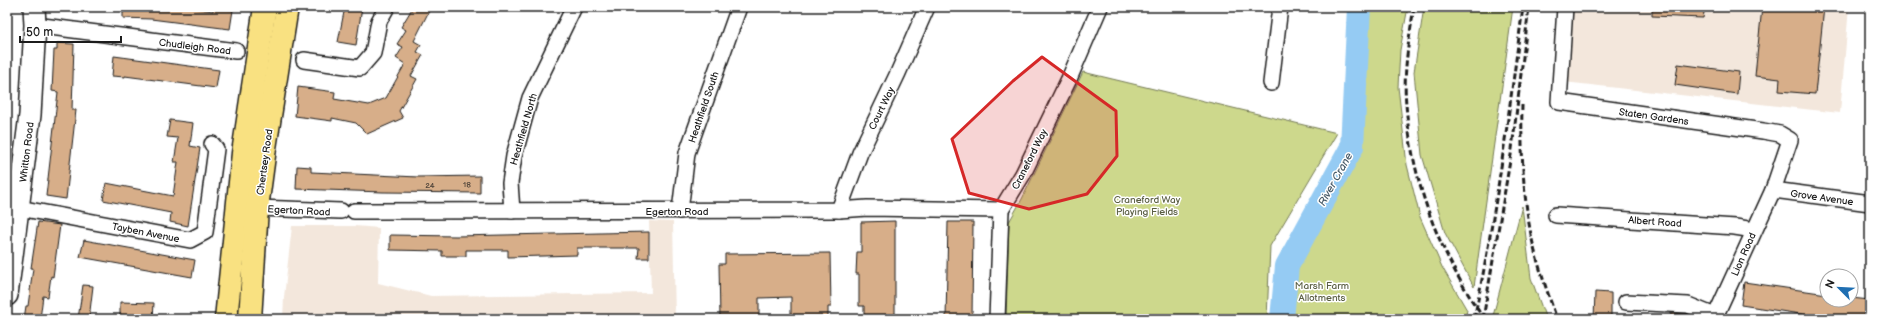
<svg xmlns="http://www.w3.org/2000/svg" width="1877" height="326" font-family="'Balsamiq Sans',sans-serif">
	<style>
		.built { fill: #f3e7dc }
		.green { fill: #cdd88c; stroke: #747a54 }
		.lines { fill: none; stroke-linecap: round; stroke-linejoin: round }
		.river { stroke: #95cbf3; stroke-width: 24 }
		.building { fill: #d7ae89; stroke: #1c1c1c }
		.minor-casing { stroke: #1c1c1c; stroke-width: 18 }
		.secondary-casing { stroke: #1c1c1c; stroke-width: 24 }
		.trunk-casing { stroke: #1c1c1c; stroke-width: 25 }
		.minor { stroke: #fff; stroke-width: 15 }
		.secondary { stroke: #fff; stroke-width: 21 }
		.trunk { stroke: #f9e181; stroke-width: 22 }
		.rail { stroke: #1c1c1c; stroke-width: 3; stroke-dasharray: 6 3; stroke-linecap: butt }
		.marked { fill: #d62828; fill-opacity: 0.2; stroke: #d62828; stroke-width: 3; stroke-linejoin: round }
		.labels { text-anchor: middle; stroke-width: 3; stroke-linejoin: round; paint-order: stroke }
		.number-label { font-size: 8px; fill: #4b4037 }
		.street-label { font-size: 10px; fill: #1c1c1c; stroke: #fff }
		.park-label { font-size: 10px; fill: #5a5e43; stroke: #fff }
		.water-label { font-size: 11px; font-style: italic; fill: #465967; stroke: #fff }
	</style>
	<rect width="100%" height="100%" fill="#fff"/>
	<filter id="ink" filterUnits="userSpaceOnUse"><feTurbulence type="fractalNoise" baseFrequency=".025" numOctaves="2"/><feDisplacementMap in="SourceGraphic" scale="8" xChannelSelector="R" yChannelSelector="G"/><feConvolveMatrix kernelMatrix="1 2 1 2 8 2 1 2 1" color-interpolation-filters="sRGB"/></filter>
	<g filter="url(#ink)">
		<g class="built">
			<path d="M1569 7H1849L1840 113 1564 82Z"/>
			<path d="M649 221 673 222 675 319H283L284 297 292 226H355L379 228 378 283 431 296 651 293Z"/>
		</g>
		<g class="green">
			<path d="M1363 7H1408L1400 50 1398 87 1407 165 1420 217 1442 267 1467 310 1465 319H1291L1295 275 1358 147Z"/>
			<path d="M1424 7H1513L1474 287 1445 233 1422 155 1414 72Z"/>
			<path d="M1083 72 1337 133 1270 246 1267 319H1006L1009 222 1022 199Z"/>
			<path d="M1522 206 1531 278 1546 319H1494L1493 316Z"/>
		</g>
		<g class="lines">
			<path class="river" d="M1282 319 1287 266 1352 147 1359 7"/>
		</g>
		<g class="building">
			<path d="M123 7H186L213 11V8L233 10 230 29 151 19 123 18Z"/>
			<path d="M345 7H362L356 45 338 42Z"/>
			<path d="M413 7H431L414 41 421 45 417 52 423 55 411 76 417 79 399 111 403 118 367 134 356 123 332 118V121L295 116 298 87 335 92 334 99 369 105 386 98 405 64 396 58 403 47 397 44 406 30 401 27Z"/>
			<path d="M1652 7H1705L1703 18 1652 16Z"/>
			<path d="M1762 7H1824L1815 94 1779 91 1780 79 1755 76Z"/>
			<path d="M57 43 74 44 72 110H76L66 199 46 196 58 92 52 91 54 50H57Z"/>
			<path d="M114 56 219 70 216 88 125 76V77L112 76Z"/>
			<path d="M1678 64 1739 72 1737 94 1675 85Z"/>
			<path d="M170 120 193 123 190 146 200 148 188 226 170 222 171 213 103 200 106 183 173 196 178 162H174L178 138 167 137Z"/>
			<path d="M297 166 311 167V172L418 177 480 176V193L383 192 296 189Z"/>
			<path d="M895 221V319H864V306H859V274H856L857 252H861V222Z"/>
			<path d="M38 222 60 225 53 277 51 276 48 297 43 296 40 319H24L26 306H28L33 268H31Z"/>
			<path d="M948 222H973L972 319H946Z"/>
			<path d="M649 232V258H638L639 248H577V255L508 257V250H466V256H442V251L390 250V235L456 236Z"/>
			<path d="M84 240 195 260 192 277 80 257Z"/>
			<path d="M830 253 831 307H828V319H791V297L759 298V319H720L719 264H725V254Z"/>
			<path d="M1744 282 1827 294V300H1851V298L1870 300V319H1833L1741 305Z"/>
			<path d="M83 285 93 286 89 319H78Z"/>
			<path d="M1595 292 1611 293V319H1594Z"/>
			<path d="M120 302 154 303 153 319H120Z"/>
			<path d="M1671 313 1686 314 1689 315V319H1671Z"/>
		</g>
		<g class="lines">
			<g class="minor-casing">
				<g id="minor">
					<path d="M1565 7 1559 102 1763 131 1780 134 1790 140 1773 190 1714 319"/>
					<path d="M35 25 236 51"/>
					<path d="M304 60 360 68 373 53 379 21 387 7"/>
					<path d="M1271 83 1280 7"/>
					<path d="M1773 190 1870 203"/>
					<path d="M19 208 190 240 205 232 216 149 212 144"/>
					<path d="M257 208 341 211"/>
					<path d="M839 210 860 153 898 73 927 7"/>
					<path d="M354 211 839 210 867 208 1001 210"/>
					<path d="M512 211 510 183 514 156 530 98 574 7"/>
					<path d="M680 211 687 153 739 7"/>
					<path d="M1556 215 1735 227 1754 230"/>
					<path d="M1626 302 1688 305 1715 316"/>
					<path d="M997 319 1001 210 1023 174 1069 79 1100 7"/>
				</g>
			</g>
			<g class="secondary-casing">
				<path id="secondary" d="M7 295 30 115 35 25 34 7"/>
			</g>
			<g class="trunk-casing">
				<g id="trunk">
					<path d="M226 319 243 153 265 7"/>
					<path d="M250 319 257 208 265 148 287 7"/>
				</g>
			</g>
			<use href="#minor" class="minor"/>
			<use href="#secondary" class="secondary"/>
			<use href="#trunk" class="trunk"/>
			<g class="rail">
				<path d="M1414 7C1409 39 1403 72 1406 104 1412 185 1439 252 1484 319"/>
				<path d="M1522 105C1521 153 1523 205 1535 252 1541 274 1549 297 1557 319"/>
				<path d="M1474 319C1496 216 1509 112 1523 7"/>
				<path d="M1483 319 1512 149 1529 7"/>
			</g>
		</g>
	</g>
	<path class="marked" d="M1042 57 1116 111 1117 156 1087 194 1029 209 969 193 952 139 1013 81Z"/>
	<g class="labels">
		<g class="number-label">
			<text x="467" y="187">18</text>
			<text x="430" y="188">24</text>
		</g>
		<g class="street-label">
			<text transform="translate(195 46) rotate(7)" y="4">Chudleigh Road</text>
			<text transform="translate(703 107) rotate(-71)" y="4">Heathfield South</text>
			<text transform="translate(881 108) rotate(-64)" y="4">Court Way</text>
			<text transform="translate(1654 116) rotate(8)" y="4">Staten Gardens</text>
			<text transform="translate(523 129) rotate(-74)" y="4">Heathfield North</text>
			<text transform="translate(26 152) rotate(-83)" y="4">Whitton Road</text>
			<text transform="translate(1029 159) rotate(-63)" y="4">Craneford Way</text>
			<text transform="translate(264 162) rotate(-82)" y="4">Chertsey Road</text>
			<text transform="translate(1822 197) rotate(8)" y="4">Grove Avenue</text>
			<text transform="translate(299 210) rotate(3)" y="4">Egerton Road</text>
			<text x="677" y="215">Egerton Road</text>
			<text transform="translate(1655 221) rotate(4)" y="4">Albert Road</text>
			<text transform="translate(146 232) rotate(11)" y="4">Tayben Avenue</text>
			<text transform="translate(1743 254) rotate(-66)" y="4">Lion Road</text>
		</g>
		<g class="park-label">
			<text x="1147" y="203">Craneford Way<tspan x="1147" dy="12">Playing Fields</tspan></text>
			<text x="1322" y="289">Marsh Farm<tspan x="1322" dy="12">Allotments</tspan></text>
		</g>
		<g class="water-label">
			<text transform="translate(1335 179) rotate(-61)" y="4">River Crane</text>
		</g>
	</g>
	<rect width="1877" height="326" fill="none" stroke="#fff" stroke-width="24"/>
	<rect x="12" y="12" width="1853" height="302" fill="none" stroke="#1c1c1c" stroke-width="1.5" filter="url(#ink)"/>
	<g transform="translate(1839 288) rotate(294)"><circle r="19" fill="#ffffff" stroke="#a4a4a4"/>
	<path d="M0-3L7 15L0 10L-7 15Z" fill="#1f6fb2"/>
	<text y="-6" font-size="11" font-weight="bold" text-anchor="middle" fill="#1c1c1c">N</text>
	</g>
	<path d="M20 36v6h101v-6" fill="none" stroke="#1c1c1c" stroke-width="2"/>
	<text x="26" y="36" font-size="12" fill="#1c1c1c" stroke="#ffffff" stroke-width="3" paint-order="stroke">50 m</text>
</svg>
